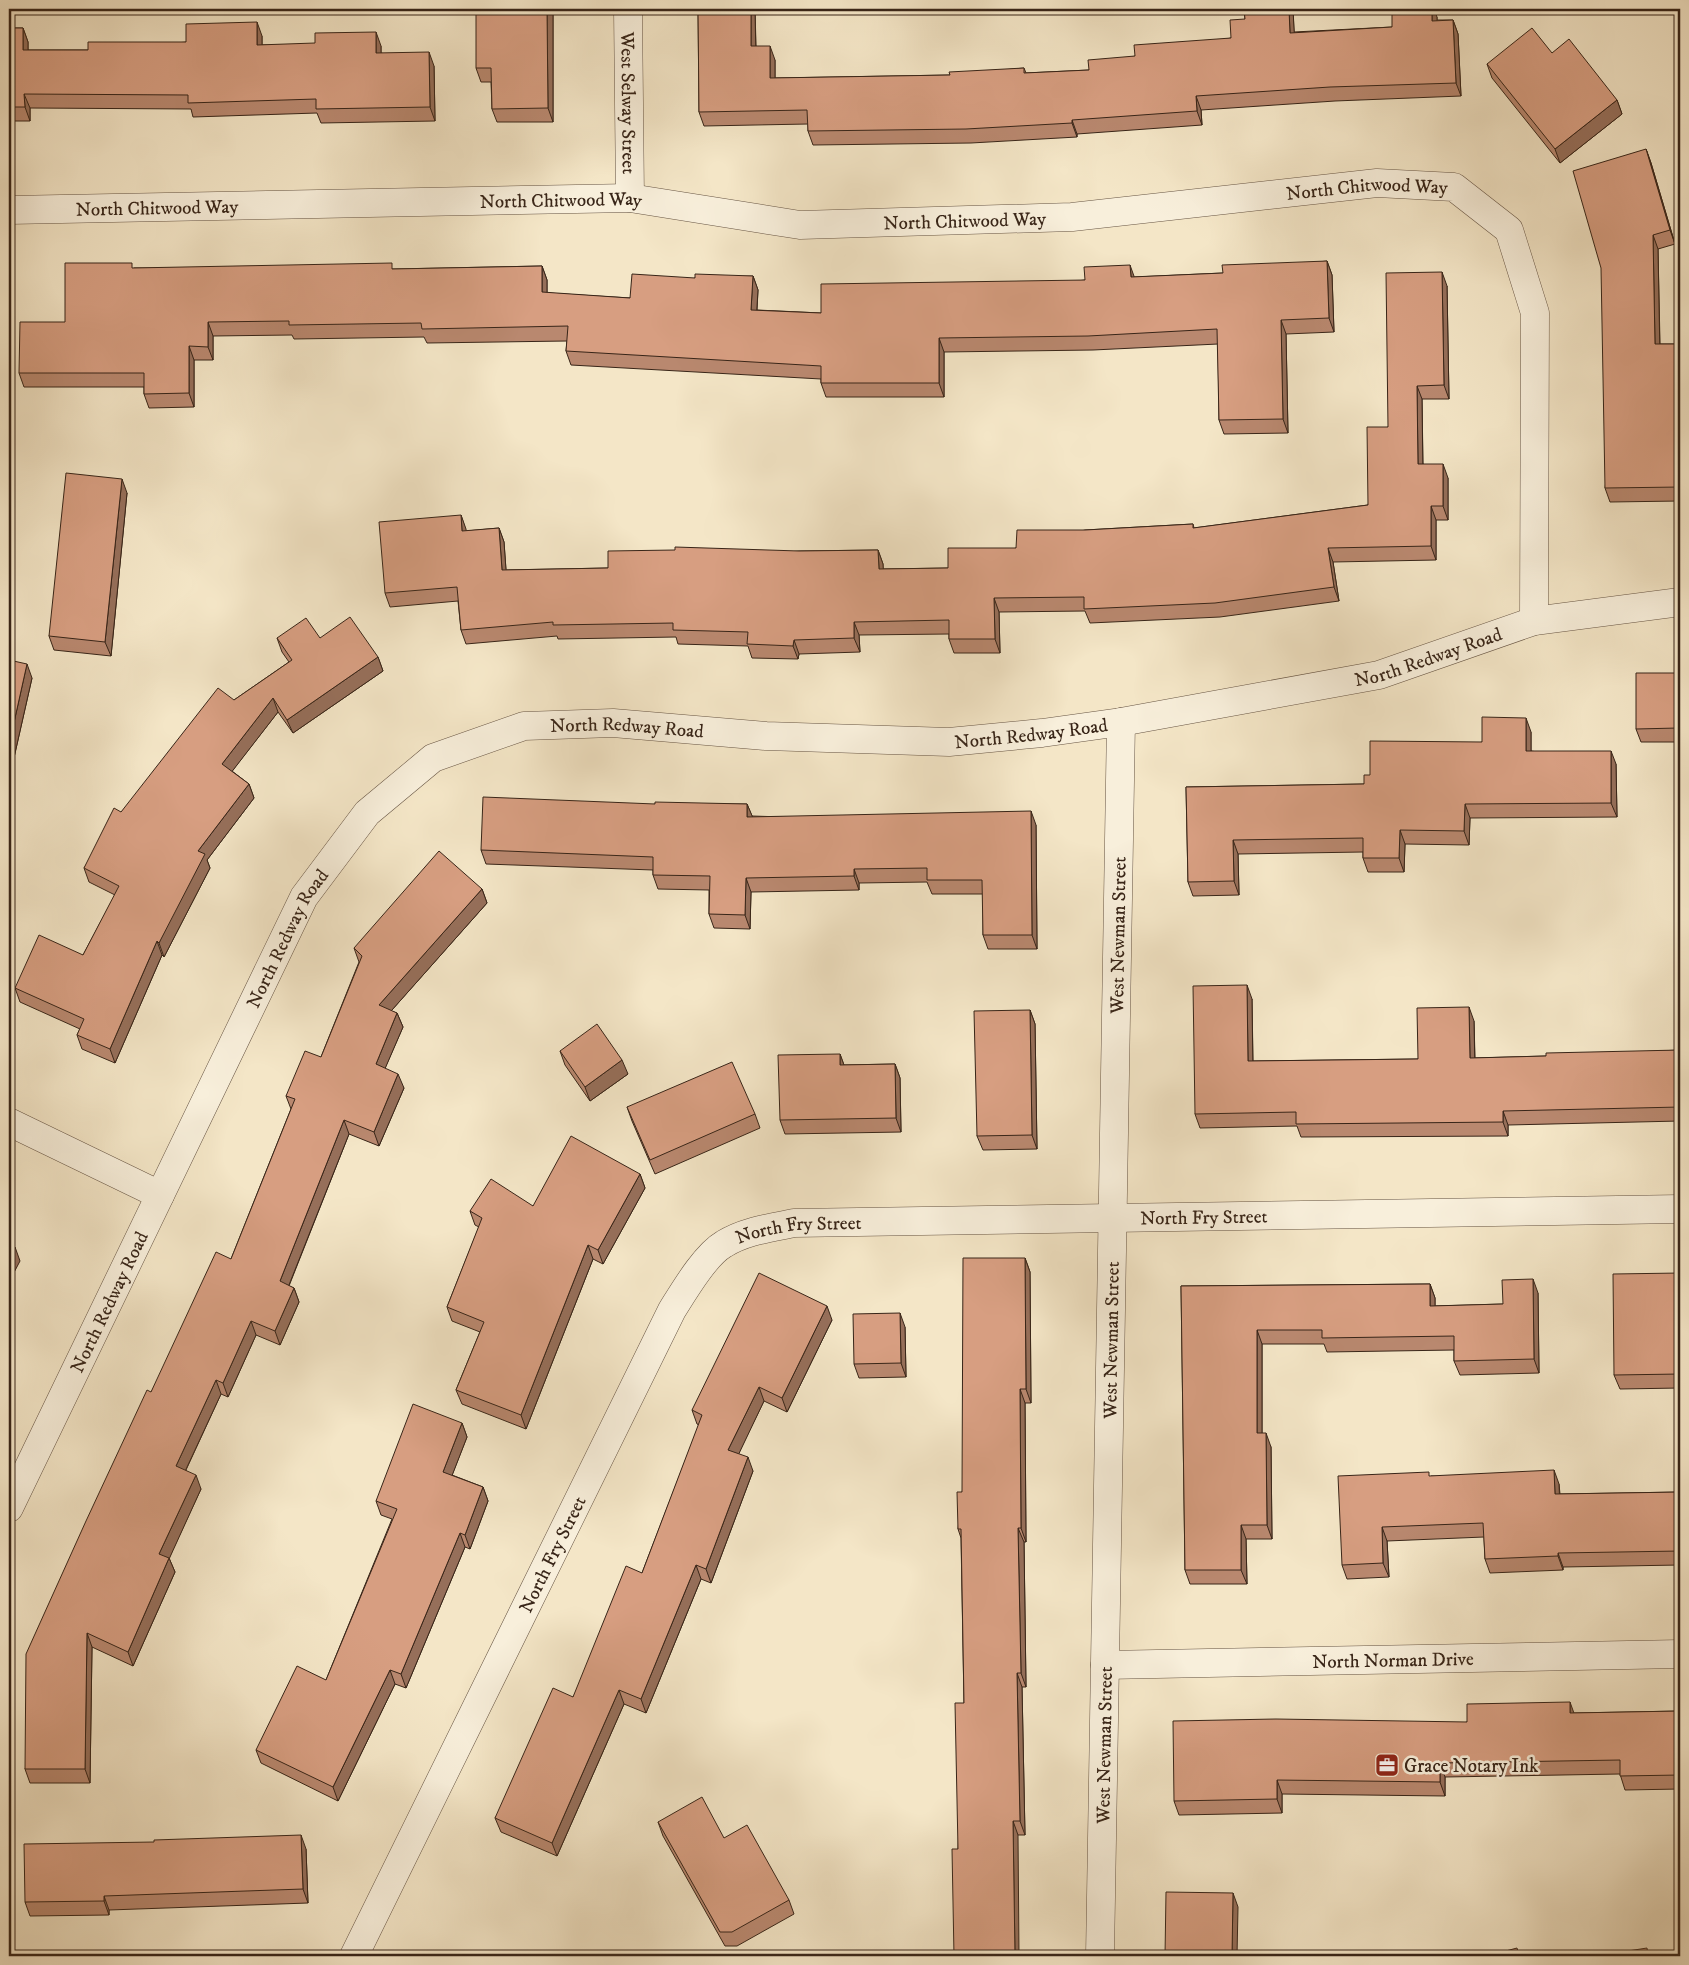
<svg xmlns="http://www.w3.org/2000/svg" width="1689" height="1965" font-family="'IM FELL DW Pica',serif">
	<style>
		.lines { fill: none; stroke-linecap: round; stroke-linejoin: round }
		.street-casing { stroke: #675544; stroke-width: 29 }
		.street { stroke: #f8efdb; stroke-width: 28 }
		.wall { fill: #b9886f; stroke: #382518 }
		.shaded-wall { fill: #966f5a; stroke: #382518 }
		.building { fill: #d79e81; stroke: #382518 }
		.labels { text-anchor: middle; stroke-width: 5; stroke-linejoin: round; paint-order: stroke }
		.street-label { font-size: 19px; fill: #382518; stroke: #f8efdb }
		.poi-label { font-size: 19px; fill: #382518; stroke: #f8efdb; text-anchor: start }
	</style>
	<rect width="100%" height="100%" fill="#f4e6c7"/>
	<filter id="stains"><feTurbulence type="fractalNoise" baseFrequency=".004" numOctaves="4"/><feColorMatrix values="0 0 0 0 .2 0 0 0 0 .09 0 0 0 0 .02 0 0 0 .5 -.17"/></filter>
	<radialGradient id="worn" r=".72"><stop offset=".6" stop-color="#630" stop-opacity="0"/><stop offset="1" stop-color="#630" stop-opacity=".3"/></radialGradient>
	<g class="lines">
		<g class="street-casing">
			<g id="street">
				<path id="s1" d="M628 9 630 198"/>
				<path id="s2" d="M9 210 630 198 800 225 1072 217 1377 183 1454 187 1509 230 1535 313 1534 621"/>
				<path d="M9 1122 160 1195"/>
				<path id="s3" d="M9 1508 304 897 367 813 433 758 524 726 613 723 766 736 949 742 1042 733 1121 722 1379 675 1534 621 1680 602"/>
				<path id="s4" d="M1105 1665 1680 1654"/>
				<path id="s5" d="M354 1956 672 1310C684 1291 705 1255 724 1244 745 1231 770 1228 794 1223L1680 1209"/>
				<path id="s6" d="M1100 1956 1121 722"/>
			</g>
		</g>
		<use href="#street" class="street"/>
	</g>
	<g class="wall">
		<path d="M553 9V122H497L492 109 491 82H481L476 68Z"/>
		<path d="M698 9H755L756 46 775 60V78L950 75 1024 68 1026 73 1089 70 1135 56 1231 38 1245 19 1244 9H1293L1294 32 1392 27 1437 17V20H1453L1458 34 1461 96 1335 101 1201 110 1202 125 1077 134V137L971 143 813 145 808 131V124L704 126 699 112Z"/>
		<path d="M9 28H23L28 42V50H88L262 36V45L381 46V53L434 66 435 121 321 123 317 113 193 117 191 109 30 108V121H9Z"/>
		<path d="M1552 53 1617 100 1622 114 1560 163 1492 78 1487 64Z"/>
		<path d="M1646 149 1651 163 1675 244 1658 249 1660 344H1680V501L1610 502 1605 488Z"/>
		<path d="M1327 261 1332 275 1334 332 1286 334 1288 433 1224 434 1219 420 1218 344 1093 350 944 352V397H826L821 383V379L571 365 566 351 567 341 427 343 424 337 294 339 292 335 213 336V360H194V407L149 408 144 394V387H24L19 373 65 322 134 268 394 269 542 266 547 280V293L630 298 695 278 753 276 758 290 757 310 821 313 1085 280 1135 277 1223 273Z"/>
		<path d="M1447 286 1449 399H1422L1423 464 1448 478V520H1436V560L1333 562 1339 601 1220 617 1090 623 1085 611 999 612 1000 653H954L949 639V634L859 635 860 652 799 654 798 659 752 658 748 646 678 644 676 637 558 639 557 636 466 644 461 630 458 601 390 607 385 593 461 515 466 531 499 528 504 542 506 570 608 568 799 551 878 550 883 564V569L948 568 1016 548 1085 530 1193 524 1194 528 1368 505 1388 427Z"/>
		<path d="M127 493 111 656 54 650 49 636Z"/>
		<path d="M277 638H320L378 657 383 671 293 733 278 712 232 771 249 784 254 798 207 860 210 868 164 957 162 955 115 1063 82 1049 77 1035 80 1029 20 1002 15 988 83 955 115 895 89 882 84 868 121 812 234 700 289 662 282 652Z"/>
		<path d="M9 660 32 678 13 762 9 761Z"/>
		<path d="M1680 673V783L1679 779 1678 742H1641L1636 729Z"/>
		<path d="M1531 732V751L1616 764 1617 817 1470 818 1469 845 1405 844 1404 872H1368L1363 858V852L1238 854 1239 895 1193 896 1188 882 1186 787 1364 784 1370 775 1482 742Z"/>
		<path d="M655 804H747L752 816 1036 825 1037 949H988L983 935V894H932L927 882 859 883V890L751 892 750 929 714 928 709 914V890L658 889 653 875V870L486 864 481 850Z"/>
		<path d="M482 889 487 903 391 1011 397 1013 403 1027 385 1068 404 1088 379 1146 349 1134 289 1286 294 1288 299 1302 280 1345 256 1335 228 1397 221 1394 186 1470 201 1489 169 1558 175 1572 133 1666 92 1647 90 1783H30L25 1769 151 1392 231 1259 291 1109 286 1096 321 1057 359 962 354 948Z"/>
		<path d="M1252 999 1253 1061 1418 1059 1474 1021 1475 1058 1546 1056 1680 1050V1121L1508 1125V1136L1301 1137 1297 1126 1200 1128 1195 1114Z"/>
		<path d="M1030 1010 1035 1024 1037 1149 983 1150 977 1136Z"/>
		<path d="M560 1051 628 1074 590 1101 565 1065Z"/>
		<path d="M840 1054 844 1065 895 1064 900 1078 901 1132 785 1134 780 1120Z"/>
		<path d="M627 1107 755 1114 760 1128 655 1174 632 1121Z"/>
		<path d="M640 1174 645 1188 603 1264 593 1259 526 1429 462 1404 456 1390 480 1332 452 1321 447 1307 479 1227 475 1225 470 1211 533 1206Z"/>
		<path d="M1025 1258 1030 1272 1031 1403H1025L1026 1542H1024L1026 1687H1022L1025 1835H1018L958 1849 964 1703 961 1538 958 1529 962 1492Z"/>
		<path d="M1680 1273V1388L1620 1389 1614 1375Z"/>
		<path d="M1430 1284 1435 1298V1306L1503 1304 1538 1293 1539 1373 1460 1375 1454 1361V1350L1327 1352 1324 1344H1262V1433L1271 1447 1272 1539H1246L1247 1584H1190L1185 1570 1181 1286Z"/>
		<path d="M832 1320 787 1412 764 1401 738 1454 753 1471 711 1583 701 1579 646 1713 624 1704 557 1856 501 1832 495 1818 573 1697 642 1573 699 1425 697 1424 692 1410Z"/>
		<path d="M905 1327 906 1377 859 1378 854 1364Z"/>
		<path d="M462 1423 467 1437 452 1475 483 1487 488 1501 470 1549 465 1547 406 1688 395 1684 338 1801 261 1763 256 1750 326 1680 392 1519 381 1515 376 1501Z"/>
		<path d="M1431 1476 1559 1484 1560 1494 1680 1492V1565L1563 1567V1570L1490 1573 1485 1559 1484 1537 1387 1541 1389 1577 1347 1579 1342 1565Z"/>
		<path d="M1680 1711V1789L1625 1790 1620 1774 1445 1777V1796L1282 1794V1813L1179 1815 1174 1801 1467 1722 1574 1713Z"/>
		<path d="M658 1822 724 1838 789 1900 794 1914 737 1946H725L663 1836Z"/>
		<path d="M306 1849 308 1903 109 1910V1915L30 1916 25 1902Z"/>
	</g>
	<g class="shaded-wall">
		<path d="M547 9H553V122L548 108Z"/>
		<path d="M751 9H755L756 60 751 46Z"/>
		<path d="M1289 9H1293L1295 47 1290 33Z"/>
		<path d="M1432 9H1434L1437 17V34L1432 21Z"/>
		<path d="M1453 20 1458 34 1461 96 1456 83Z"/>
		<path d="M257 22 262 36V59L257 45Z"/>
		<path d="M23 28 28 42V64L23 50Z"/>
		<path d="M376 32 381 46V67L376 53Z"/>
		<path d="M770 46 775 60V92L770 78Z"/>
		<path d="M429 52 434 66 435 121 430 107Z"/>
		<path d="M24 94 30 108V121L25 107Z"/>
		<path d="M1196 96 1201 110 1202 125 1197 111Z"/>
		<path d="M1617 100 1622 114 1560 163 1555 149Z"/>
		<path d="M1072 120 1077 134V137L1072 123Z"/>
		<path d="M1646 149 1651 163 1675 244 1670 230Z"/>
		<path d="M1653 235 1658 249 1660 358 1655 344Z"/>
		<path d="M1327 261 1332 275 1334 332 1329 318Z"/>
		<path d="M1130 265 1135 279 1131 277Z"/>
		<path d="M542 266 547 280V306L542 292Z"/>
		<path d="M1442 272 1447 286 1449 399 1444 385Z"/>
		<path d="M753 276 758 290 756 323 751 310Z"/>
		<path d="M1281 320 1286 334 1288 433 1283 419Z"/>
		<path d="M208 322 213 336V360L208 347Z"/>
		<path d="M939 338 944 352V397L939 383Z"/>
		<path d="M189 346 194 360V407L189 393Z"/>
		<path d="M1417 386 1422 399 1423 478 1418 464Z"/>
		<path d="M1443 464 1448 478V520L1443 506Z"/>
		<path d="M122 479 127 493 111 656 105 642Z"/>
		<path d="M1431 506 1436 520V560L1431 546Z"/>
		<path d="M461 515 466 529 467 545 462 531Z"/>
		<path d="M499 528 504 542 507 584 502 570Z"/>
		<path d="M1328 548 1333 562 1339 601 1334 587Z"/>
		<path d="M878 550 883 564 884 583 879 569Z"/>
		<path d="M994 598 999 612 1000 653 995 639Z"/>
		<path d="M854 622 859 635 860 652 854 638Z"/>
		<path d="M794 640 799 654 798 659 793 646Z"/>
		<path d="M378 657 383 671 293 733 287 720Z"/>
		<path d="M27 664 32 678 13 762 9 749V745Z"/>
		<path d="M273 698 278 712 227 778 222 764Z"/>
		<path d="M1526 718 1531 732V765L1526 751Z"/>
		<path d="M1611 751 1616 764 1617 817 1611 803Z"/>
		<path d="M249 784 254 798 207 860 210 868 164 957 159 943 198 851Z"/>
		<path d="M747 804 753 818 747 817Z"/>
		<path d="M1465 804 1470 818 1469 845 1464 831Z"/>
		<path d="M1031 811 1036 825 1037 949 1032 935Z"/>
		<path d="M1400 830 1405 844 1404 872 1399 858Z"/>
		<path d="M1233 840 1238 854 1239 895 1234 881Z"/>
		<path d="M854 869 859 883V890L854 876Z"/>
		<path d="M746 878 751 892 750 929 745 915Z"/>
		<path d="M482 889 487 903 384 1019 379 1005Z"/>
		<path d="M157 941 162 955 115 1063 110 1049Z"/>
		<path d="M1247 985 1252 999 1253 1075 1248 1061Z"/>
		<path d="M1469 1007 1474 1021 1475 1072 1470 1058Z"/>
		<path d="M1030 1010 1035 1024 1037 1149 1032 1135Z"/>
		<path d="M397 1013 403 1027 381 1078 376 1064Z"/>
		<path d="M840 1054 845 1068 840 1065Z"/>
		<path d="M622 1060 628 1074 590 1101 585 1087Z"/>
		<path d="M895 1064 900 1078 901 1132 896 1118Z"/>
		<path d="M398 1074 404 1088 379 1146 374 1132Z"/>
		<path d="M1503 1111 1508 1125V1136L1503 1122Z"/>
		<path d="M344 1120 349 1134 285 1295 280 1281Z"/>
		<path d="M640 1174 645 1188 603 1264 598 1250Z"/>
		<path d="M588 1245 593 1259 526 1429 521 1415Z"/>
		<path d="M15 1247 20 1261 9 1282V1258Z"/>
		<path d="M1025 1258 1030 1272 1031 1403 1026 1389Z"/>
		<path d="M1533 1279 1538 1293 1539 1373 1534 1359Z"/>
		<path d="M1430 1284 1435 1298V1320L1430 1306Z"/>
		<path d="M294 1288 299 1302 280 1345 275 1331Z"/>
		<path d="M827 1306 832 1320 787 1412 782 1398Z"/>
		<path d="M900 1313 905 1327 906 1377 901 1363Z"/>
		<path d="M251 1321 256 1335 228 1397 223 1383Z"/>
		<path d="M1257 1330 1262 1344V1447L1257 1433Z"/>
		<path d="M216 1380 221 1394 181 1480 176 1466Z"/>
		<path d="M759 1387 764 1401 734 1464 728 1450Z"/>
		<path d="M1020 1389 1025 1403 1026 1542 1021 1528Z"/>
		<path d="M462 1423 467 1437 448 1486 443 1472Z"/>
		<path d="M1266 1433 1271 1447 1272 1539 1267 1525Z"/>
		<path d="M748 1457 753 1471 711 1583 706 1569Z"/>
		<path d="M1554 1470 1559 1484 1560 1508 1555 1494Z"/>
		<path d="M196 1475 201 1489 165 1568 159 1554Z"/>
		<path d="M483 1487 488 1501 470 1549 465 1535Z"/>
		<path d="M1241 1525 1246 1539 1247 1584 1241 1570Z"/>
		<path d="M1382 1527 1387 1541 1389 1577 1383 1563Z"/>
		<path d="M1018 1528 1024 1542 1026 1687 1021 1673Z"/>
		<path d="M460 1533 465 1547 406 1688 401 1674Z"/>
		<path d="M1558 1553 1563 1567V1570L1558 1556Z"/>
		<path d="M169 1558 175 1572 133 1666 128 1652Z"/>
		<path d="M696 1565 701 1579 646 1713 641 1699Z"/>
		<path d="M87 1633 92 1647 90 1783 85 1769Z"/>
		<path d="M390 1670 395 1684 338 1801 333 1787Z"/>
		<path d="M1017 1673 1022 1687 1025 1835 1020 1821Z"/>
		<path d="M619 1690 624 1704 557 1856 552 1843Z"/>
		<path d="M1570 1702 1575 1716 1570 1713Z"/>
		<path d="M1440 1763 1445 1777V1796L1440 1782Z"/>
		<path d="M1277 1780 1282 1794V1813L1277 1799Z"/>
		<path d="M1013 1821 1018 1835 1019 1956H1015Z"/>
		<path d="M301 1835 306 1849 308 1903 303 1889Z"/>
		<path d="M1233 1893 1238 1907 1237 1956H1232Z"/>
		<path d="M104 1896 109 1910V1915L104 1901Z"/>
	</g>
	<g class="building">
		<path d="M476 9H547L548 108 492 109 491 68H476Z"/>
		<path d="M698 9H751V46H770V78L950 75 949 72 1024 68V73L1089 70 1088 60 1135 56 1134 45 1231 38 1230 20 1245 19 1244 9H1289L1290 33 1392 27V9H1432V21L1453 20 1456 83 1330 87 1196 96 1197 111 1072 120V123L966 129 808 131 807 110 699 112Z"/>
		<path d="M257 22V45L315 43V33L376 32V53L429 52 430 107 316 109V99L188 103V95L24 94 25 107H9V28H23V50H88V42H186V24Z"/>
		<path d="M1532 28 1552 53 1569 39 1617 100 1555 149 1487 64Z"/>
		<path d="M1646 149 1670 230 1653 235 1655 344H1680V487L1605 488 1601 268 1573 171Z"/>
		<path d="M1327 261 1329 318 1281 320 1283 419 1219 420 1217 329 1088 336 939 338V383H821V366L566 351 568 326 422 329 421 323 289 325V321L208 322V347L189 346V393L144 394V373H19L20 322H65V263H132V268L392 263V269L542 266V292L630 298 632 274 695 278V274L753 276 751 310 821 313V284L1085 280 1084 267 1130 265 1131 277 1223 273 1222 265Z"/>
		<path d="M1442 272 1444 385 1417 386 1418 464H1443V506H1431V546L1328 548 1334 587 1215 603 1084 609V597L994 598 995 639H949V620L854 622V638L794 640 793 646 747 644 748 632 673 630V623L553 625V622L461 630 457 587 385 593 379 522 461 515 462 531 499 528 502 570 608 568V551L675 550V547L799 551 878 550 879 569 948 568V548H1016L1017 530H1085L1193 524V528L1368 505 1367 427H1388L1386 273Z"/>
		<path d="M66 473 122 479 105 642 49 636Z"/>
		<path d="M350 617 378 657 287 720 273 698 222 764 249 784 198 851 205 854 159 943 157 941 110 1049 77 1035 84 1019 15 988 39 935 83 955 119 886 84 868 114 808 121 812 218 688 234 700 292 660 277 638 306 618 320 638Z"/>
		<path d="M9 660 27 664 9 745Z"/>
		<path d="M1636 673H1680V779H1679L1678 728 1636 729Z"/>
		<path d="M1482 717 1526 718V751H1611V803L1465 804 1464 831 1400 830 1399 858H1363V838L1233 840 1234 881 1188 882 1186 787 1364 784V775H1370V741L1482 742Z"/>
		<path d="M483 797 655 804V802L747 804V817L1031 811 1032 935H983L982 880H927V868L854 869V876L746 878 745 915 709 914 710 876 653 875V857L481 850Z"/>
		<path d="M439 851 482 889 379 1005 397 1013 376 1064 398 1074 374 1132 344 1120 280 1281 294 1288 275 1331 251 1321 223 1383 216 1380 176 1466 196 1475 159 1554 169 1558 128 1652 87 1633 85 1769H25L26 1654 86 1521 147 1390 151 1392 216 1252 231 1259 295 1099 286 1096 305 1051 321 1057 362 956 354 948Z"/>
		<path d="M1247 985 1248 1061 1418 1059 1417 1008 1469 1007 1470 1058 1546 1056V1053L1680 1050V1107L1503 1111V1122L1296 1124V1112L1195 1114 1193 986Z"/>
		<path d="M1030 1010 1032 1135 977 1136 974 1011Z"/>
		<path d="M597 1024 622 1060 585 1087 560 1051Z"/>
		<path d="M840 1054V1065L895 1064 896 1118 780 1120 778 1055Z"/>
		<path d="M732 1062 755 1114 650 1160 627 1107Z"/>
		<path d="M571 1136 640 1174 598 1250 588 1245 521 1415 456 1390 484 1322 447 1307 482 1218 470 1211 491 1179 533 1206Z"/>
		<path d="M9 1243 15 1247 9 1258Z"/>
		<path d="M963 1258H1025L1026 1389H1020L1021 1528H1018L1021 1673H1017L1020 1821H1013L1015 1956H954L952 1849H958L955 1703H964L961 1529H958L957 1492H962Z"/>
		<path d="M759 1273 827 1306 782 1398 759 1387 728 1450 748 1457 706 1569 696 1565 641 1699 619 1690 552 1843 495 1818 553 1688 573 1697 626 1566 642 1573 702 1415 692 1410Z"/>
		<path d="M1680 1273V1374L1614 1375 1613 1274Z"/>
		<path d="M1533 1279 1534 1359 1454 1361V1336L1322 1338V1330H1257V1433H1266L1267 1525H1241V1570H1185L1181 1286 1430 1284V1306L1503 1304 1502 1280Z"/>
		<path d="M900 1313 901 1363 854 1364 853 1314Z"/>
		<path d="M413 1404 462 1423 443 1472 483 1487 465 1535 460 1533 401 1674 390 1670 333 1787 256 1750 297 1666 326 1680 397 1509 376 1501Z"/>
		<path d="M1554 1470 1555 1494 1680 1492V1551L1558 1553V1556L1485 1559 1483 1523 1382 1527 1383 1563 1342 1565 1338 1476 1429 1472V1476Z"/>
		<path d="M1570 1702V1713L1680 1711V1775L1620 1776V1760L1440 1763V1782L1277 1780V1799L1174 1801 1173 1721 1276 1719 1467 1722V1704Z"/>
		<path d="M702 1797 724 1838 747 1825 789 1900 732 1932H720L658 1822Z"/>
		<path d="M301 1835 303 1889 104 1896V1901L25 1902 24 1844 154 1842V1840Z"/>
		<path d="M1166 1892 1233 1893 1232 1956H1165Z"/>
		<path d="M1517 1948 1519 1956H1487Z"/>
		<path d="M1647 1948 1648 1956H1596Z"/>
	</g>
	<defs>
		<g id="office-square" transform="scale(1.25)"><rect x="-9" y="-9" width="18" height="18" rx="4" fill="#8f2418" stroke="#f8efdb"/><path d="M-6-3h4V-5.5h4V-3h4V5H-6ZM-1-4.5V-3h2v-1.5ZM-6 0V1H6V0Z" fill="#fff"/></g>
	</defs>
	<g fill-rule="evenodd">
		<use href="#office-square" x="1387" y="1765"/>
	</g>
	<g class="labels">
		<g class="street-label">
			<text dy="7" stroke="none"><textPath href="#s1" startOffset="94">West Selway Street</textPath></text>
			<text dy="7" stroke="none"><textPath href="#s2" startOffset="1362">North Chitwood Way</textPath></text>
			<text dy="7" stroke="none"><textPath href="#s2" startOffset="552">North Chitwood Way</textPath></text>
			<text dy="7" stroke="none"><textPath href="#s2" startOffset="148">North Chitwood Way</textPath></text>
			<text dy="7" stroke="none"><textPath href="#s2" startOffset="958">North Chitwood Way</textPath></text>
			<text dy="7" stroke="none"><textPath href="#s3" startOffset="1879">North Redway Road</textPath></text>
			<text dy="7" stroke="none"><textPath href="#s3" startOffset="1069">North Redway Road</textPath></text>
			<text dy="7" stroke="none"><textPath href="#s3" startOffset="1474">North Redway Road</textPath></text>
			<text dy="7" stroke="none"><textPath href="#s6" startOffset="1021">West Newman Street</textPath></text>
			<text dy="7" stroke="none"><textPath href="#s3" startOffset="634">North Redway Road</textPath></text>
			<text dy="7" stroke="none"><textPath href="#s5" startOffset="1288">North Fry Street</textPath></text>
			<text dy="7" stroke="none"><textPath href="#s5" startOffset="882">North Fry Street</textPath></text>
			<text dy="7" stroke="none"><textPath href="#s3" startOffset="229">North Redway Road</textPath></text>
			<text dy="7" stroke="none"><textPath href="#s6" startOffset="616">West Newman Street</textPath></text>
			<text dy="7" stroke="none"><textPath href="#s5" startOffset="448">North Fry Street</textPath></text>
			<text dy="7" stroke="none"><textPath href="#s4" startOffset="288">North Norman Drive</textPath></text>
			<text dy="7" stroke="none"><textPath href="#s6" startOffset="211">West Newman Street</textPath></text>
		</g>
		<g class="poi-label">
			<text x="1404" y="1772">Grace Notary Ink</text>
		</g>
	</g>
	<rect width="1689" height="1965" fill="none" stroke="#f4e6c7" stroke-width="30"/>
	<rect x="10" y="10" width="1669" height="1945" fill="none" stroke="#382518" stroke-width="2.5"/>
	<rect x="15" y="15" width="1659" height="1935" fill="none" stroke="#382518"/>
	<rect width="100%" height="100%" filter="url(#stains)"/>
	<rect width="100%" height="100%" fill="url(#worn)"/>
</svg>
